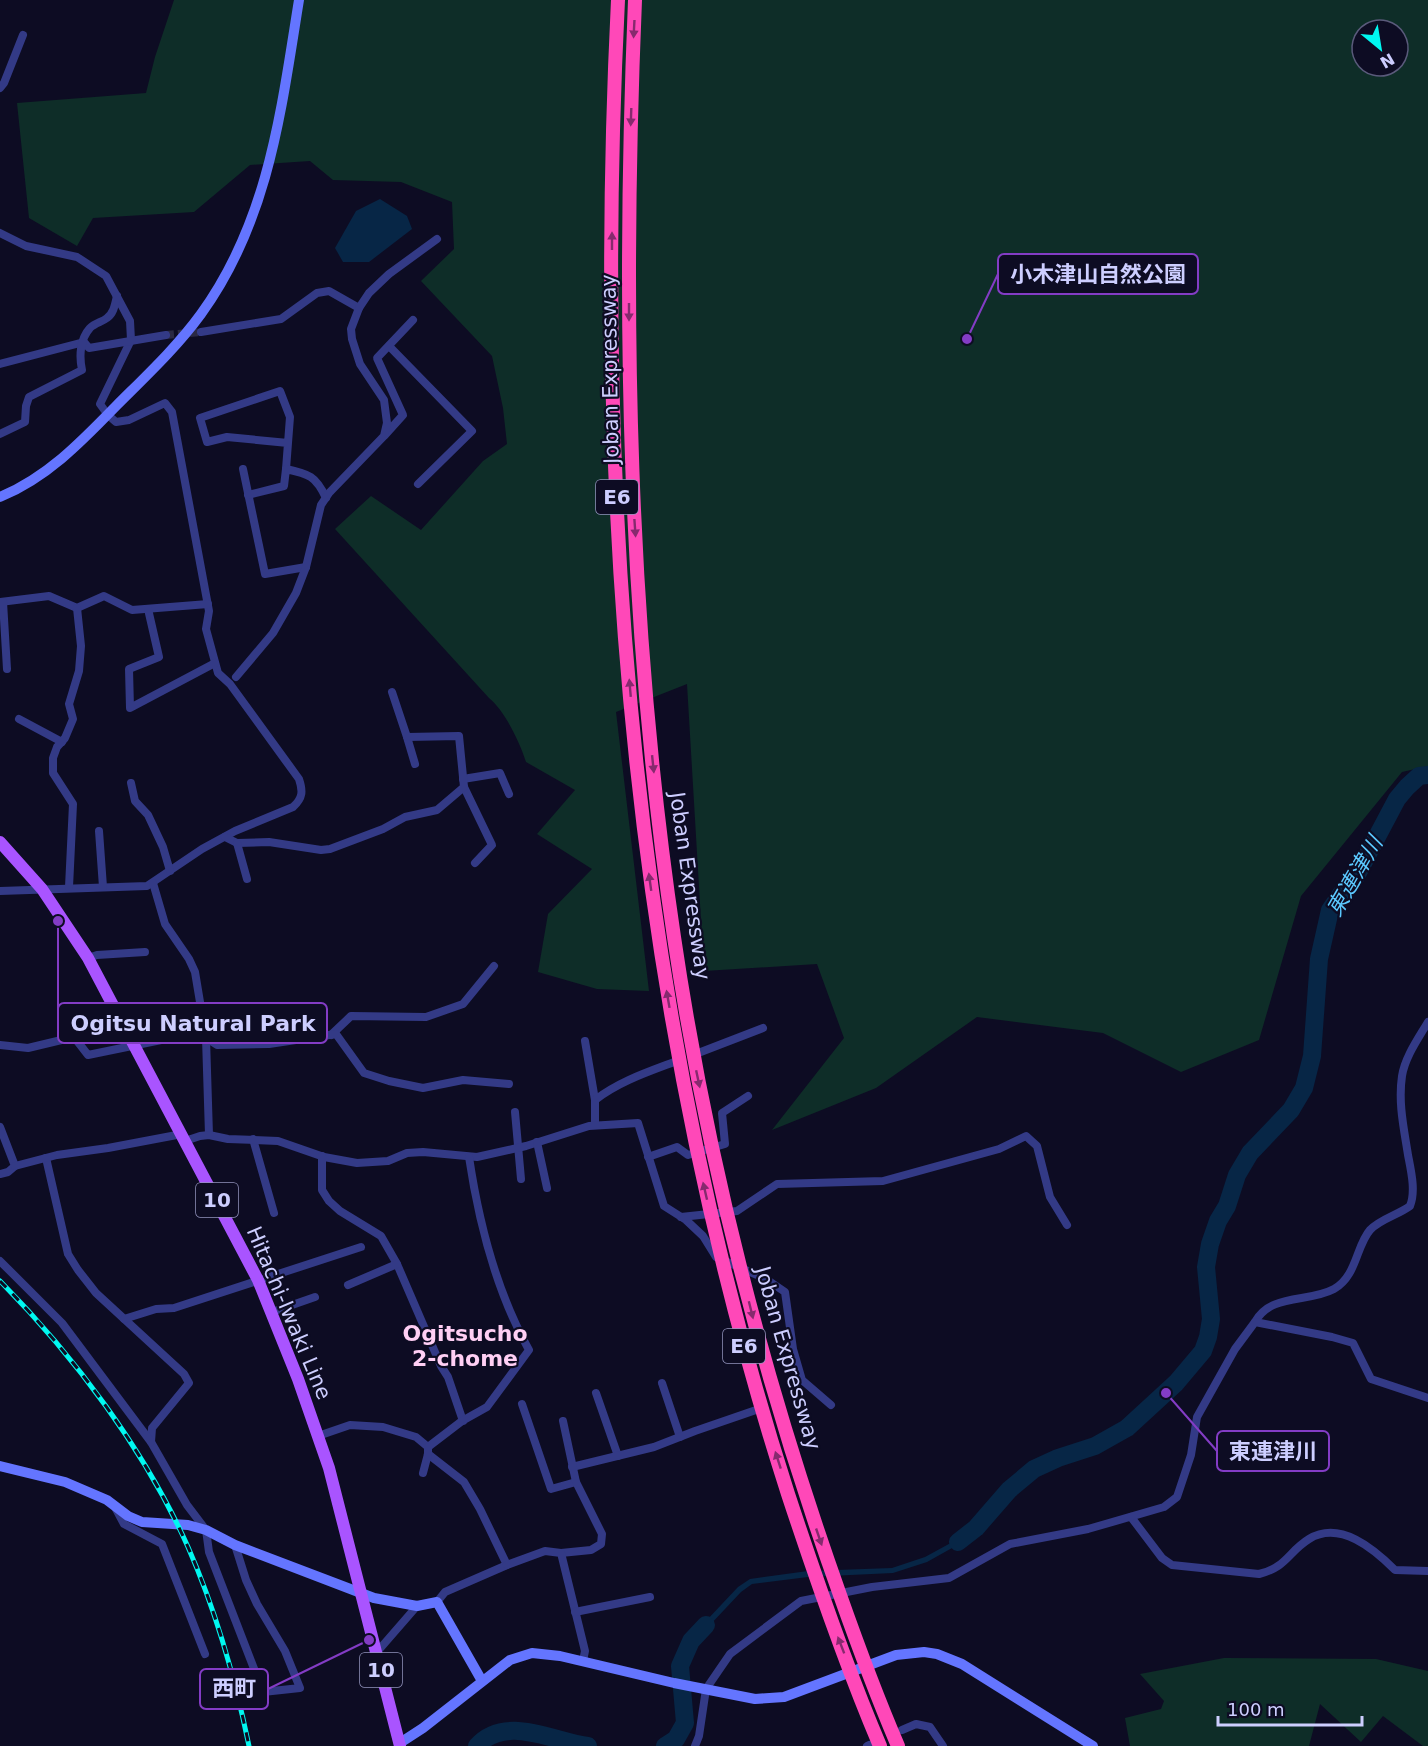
<svg xmlns="http://www.w3.org/2000/svg" width="1428" height="1746" font-family="'DejaVu Sans','Noto Sans JP',sans-serif">
	<style>
		.green { fill: #0e2d28; fill-rule: evenodd }
		.water { fill: #072646 }
		.lines { fill: none; stroke-linecap: round; stroke-linejoin: round }
		.river { stroke: #072646; stroke-width: 18 }
		.street-tunnel { stroke: #2a2944; stroke-width: 8; stroke-dasharray: 8 4; stroke-linecap: butt }
		.street { stroke: #333a86; stroke-width: 8 }
		.secondary { stroke: #6475ff; stroke-width: 10 }
		.primary { stroke: #a954ff; stroke-width: 12 }
		.highway { stroke: #ff48b8; stroke-width: 14 }
		.rail-casing { stroke: #00f8f1; stroke-width: 5 }
		.rail { stroke: #0d0c23; stroke-width: 3; stroke-dasharray: 9; stroke-linecap: butt }
		.oneway { fill: #862a6e }
		.labels { text-anchor: middle; stroke-width: 4.5; stroke-linejoin: round; paint-order: stroke }
		.shield { fill: #0d0c23; stroke: #9394bd; stroke-width: 1.5 }
		.shield-label { font-size: 20px; font-weight: bold; fill: #cdceff }
		.street-label { font-size: 21px; fill: #cdceff; stroke: #0d0c23 }
		.water-label { font-size: 22px; font-style: italic; fill: #5bc9ff; stroke: #0d0c23 }
		.neighbourhood-label { font-size: 22px; font-weight: bold; fill: #ffcff4; stroke: #0d0c23 }
		.leader { fill: none; stroke: #833cc5; stroke-width: 2 }
		.callout-dot { fill: #833cc5; stroke: #0d0c23; stroke-width: 2 }
		.callout { fill: #0d0c23; stroke: #833cc5; stroke-width: 2 }
		.callout-label { font-size: 22px; text-anchor: middle; font-weight: bold; fill: #cdceff }
	</style>
	<rect width="100%" height="100%" fill="#0d0c23"/>
	<g class="green">
		<path d="M174 0H1428V766L1402 772 1301 896 1259 1040 1181 1072 1103 1033 977 1017 876 1088 772 1130 844 1038 817 964 704 971 687 684 616 712 649 991 597 989 538 972 548 914 592 869 537 834 575 790 526 762C520 743 505 711 489 698L335 529 371 496 421 530 483 461 507 444 503 408 492 356 421 281 454 249 452 202 401 182 333 180 310 161 250 165 194 212 93 218 77 246 29 218 17 103 146 93 155 57ZM1362 30H1398V66H1362Z"/>
		<path d="M1224 1658 1376 1659 1428 1671V1746H1423L1383 1716 1361 1742 1320 1704 1309 1746H1130L1125 1718 1161 1709 1164 1701 1140 1674Z"/>
	</g>
	<g class="water">
		<path d="M380 199 407 216 412 229 369 262H343L335 248 356 211Z"/>
		<path d="M974 1526 978 1529 961 1543 927 1562 893 1573 808 1577 752 1584 741 1592 693 1643 689 1639 738 1587 750 1579 808 1571 892 1568 925 1557 958 1539Z"/>
	</g>
	<g class="lines">
		<g class="river">
			<path d="M958 1542 976 1528 1009 1490 1034 1469 1058 1458 1095 1446 1127 1428 1176 1383 1203 1351 1208 1337 1211 1319 1206 1267 1210 1244 1218 1221 1227 1206 1237 1175 1250 1153 1291 1110 1304 1088 1312 1056 1319 959 1330 910 1341 894 1353 882 1397 799 1407 787 1419 776 1428 775"/>
			<path d="M477 1746C506 1714 554 1742 588 1746"/>
			<path d="M665 1746 676 1739 685 1723 680 1666 691 1641 706 1625"/>
		</g>
		<path class="street-tunnel" d="M166 335 201 332"/>
		<g class="street">
			<path d="M0 88 4 83 23 35"/>
			<path d="M0 233 26 246 77 257 106 276 130 321 131 340 100 404 108 415 116 422 129 420 165 403 172 412 209 611 206 629 218 673 230 684 299 779C303 791 303 798 293 807L235 831 202 849 147 886 0 891"/>
			<path d="M201 332 281 319 317 293 329 291 359 308"/>
			<path d="M389 346 472 431 418 484"/>
			<path d="M0 364 84 342 89 348 166 335"/>
			<path d="M0 434 25 422 26 406 29 397 82 370C79 356 80 339 90 328 95 323 102 322 107 318 114 313 115 304 117 296"/>
			<path d="M385 435 403 415 377 358 413 320"/>
			<path d="M243 469 265 574 306 567"/>
			<path d="M286 469 290 417 280 391 200 418 207 442 227 437 288 443"/>
			<path d="M248 495 284 486 286 469C309 474 316 476 326 498"/>
			<path d="M0 602 49 596 77 608 104 596 132 610 208 604"/>
			<path d="M3 602 7 669"/>
			<path d="M148 609 159 657 129 669 130 708 215 663"/>
			<path d="M236 677 273 633 296 593 306 567 321 505 329 493 384 436 387 423 384 400 360 364 352 339 351 329 359 308 369 293 389 274 437 239"/>
			<path d="M19 719 62 742"/>
			<path d="M407 737 415 764"/>
			<path d="M463 779 500 773 509 794"/>
			<path d="M131 783 135 801 148 815 163 847 170 871"/>
			<path d="M464 787 492 845 475 863"/>
			<path d="M99 831 103 887"/>
			<path d="M225 837 237 843 269 842 321 850 330 849 383 829 405 817 437 810 464 787 459 736 407 737 392 692"/>
			<path d="M237 843 247 879"/>
			<path d="M153 883 165 924 189 959 195 972 206 1038 209 1135"/>
			<path d="M69 887 73 804 53 773V758L57 747 65 738 73 719 69 704 79 671 81 646 77 608"/>
			<path d="M88 958 97 955 145 952"/>
			<path d="M331 1035 351 1016 426 1017 463 1004 494 966"/>
			<path d="M206 1038 217 1045 269 1044 336 1034 364 1073 389 1081 423 1088 463 1080 509 1084"/>
			<path d="M585 1041 595 1100"/>
			<path d="M0 1045 28 1048 74 1037 88 1055 205 1031"/>
			<path d="M693 1055 763 1028"/>
			<path d="M515 1112 521 1179"/>
			<path d="M595 1125V1100C621 1080 651 1071 682 1059"/>
			<path d="M0 1127 15 1166 8 1172 0 1174"/>
			<path d="M253 1139 274 1213"/>
			<path d="M185 1141 200 1136 209 1135 228 1139 278 1141 324 1157 357 1163 388 1161 407 1153 423 1152 477 1157 526 1146 589 1126 638 1123 664 1206 686 1220 703 1236 716 1257 766 1279 785 1292 793 1349 802 1380 831 1405"/>
			<path d="M537 1142 547 1188"/>
			<path d="M322 1156V1190L329 1201 340 1211 381 1236 397 1264 441 1366 448 1377 463 1421"/>
			<path d="M648 1157 677 1147 688 1155 725 1144 722 1113 748 1096"/>
			<path d="M46 1158 68 1254 78 1270 96 1293 184 1374 189 1383 152 1428 151 1442 187 1505 206 1530 209 1552 263 1692 300 1688 285 1651 257 1604 246 1580 235 1545"/>
			<path d="M15 1166 57 1155 108 1148 182 1134"/>
			<path d="M681 1217 737 1211 777 1184 883 1181 999 1149 1026 1136 1037 1146 1050 1197 1067 1225"/>
			<path d="M0 1261 62 1323 151 1442"/>
			<path d="M348 1285 397 1264"/>
			<path d="M272 1312 315 1297"/>
			<path d="M124 1319 156 1309 174 1308 361 1247"/>
			<path d="M1255 1322C1271 1293 1308 1303 1334 1289 1357 1276 1356 1246 1370 1230 1380 1219 1398 1215 1410 1206 1416 1191 1411 1171 1408 1155 1404 1129 1398 1103 1402 1076 1405 1057 1418 1039 1428 1022"/>
			<path d="M662 1383 680 1437"/>
			<path d="M596 1393 618 1456"/>
			<path d="M522 1404 551 1489 576 1482"/>
			<path d="M318 1436 350 1425 383 1427 416 1437 428 1447"/>
			<path d="M428 1454 464 1482 480 1509 507 1565 445 1592 437 1602"/>
			<path d="M572 1467 654 1447 695 1431 756 1410"/>
			<path d="M423 1473 428 1454V1447L462 1421 487 1407 529 1350C496 1291 479 1224 469 1157"/>
			<path d="M116 1509 124 1524 162 1544 205 1654"/>
			<path d="M1131 1517 1162 1558 1172 1565 1259 1574C1287 1567 1288 1552 1309 1539 1340 1520 1374 1549 1395 1570L1428 1571"/>
			<path d="M561 1553 591 1550 601 1544 602 1534 576 1482 563 1421"/>
			<path d="M507 1565 545 1551 561 1553 585 1651 583 1661"/>
			<path d="M575 1612 650 1597"/>
			<path d="M377 1652 417 1606"/>
			<path d="M902 1730 916 1724 930 1727 943 1746"/>
			<path d="M695 1746 699 1736 706 1689 730 1654 801 1601 872 1587 949 1578 1010 1544 1088 1529 1164 1507 1177 1497 1191 1455 1197 1417 1235 1349 1255 1322 1332 1337 1353 1343 1371 1379 1428 1398"/>
			<path d="M867 1746 869 1745"/>
		</g>
		<g class="secondary">
			<path d="M0 497C48 477 82 441 117 405 146 376 177 347 201 314 269 220 281 111 299 0"/>
			<path d="M0 1466 65 1482 107 1500 128 1516 142 1522 188 1525 206 1530 235 1545 374 1598 417 1606 437 1602 482 1681"/>
			<path d="M400 1743 423 1728 510 1660 532 1653 560 1656 674 1683 755 1699 784 1697 896 1655 924 1652 937 1654 962 1664 1093 1746"/>
		</g>
		<path class="primary" d="M0 842 42 889 88 958 258 1280 298 1379 329 1468 400 1746"/>
		<g class="highway">
			<path d="M618 0C593 502 633 1013 788 1494 816 1579 845 1664 880 1746"/>
			<path d="M635 0C622 312 628 628 674 937 707 1161 764 1382 840 1595 858 1646 877 1697 898 1746"/>
		</g>
		<g class="rail-casing">
			<path id="rail" d="M0 1281C74 1356 145 1450 188 1547 216 1611 235 1678 249 1746"/>
		</g>
		<use href="#rail" class="rail"/>
	</g>
	<defs><path id="oneway-solid" d="M-6-.8H1V-3.2L6.5 0L1 3.2V.8H-6Z" transform="scale(1.5)"/></defs>
	<g class="oneway">
		<use href="#oneway-solid" transform="translate(634 29) rotate(93)"/>
		<use href="#oneway-solid" transform="translate(631 117) rotate(92)"/>
		<use href="#oneway-solid" transform="translate(612 241) rotate(-90)"/>
		<use href="#oneway-solid" transform="translate(629 312) rotate(90)"/>
		<use href="#oneway-solid" transform="translate(635 528) rotate(86)"/>
		<use href="#oneway-solid" transform="translate(630 688) rotate(-95)"/>
		<use href="#oneway-solid" transform="translate(653 764) rotate(84)"/>
		<use href="#oneway-solid" transform="translate(650 882) rotate(-98)"/>
		<use href="#oneway-solid" transform="translate(668 999) rotate(-100)"/>
		<use href="#oneway-solid" transform="translate(698 1079) rotate(78)"/>
		<use href="#oneway-solid" transform="translate(705 1191) rotate(-103)"/>
		<use href="#oneway-solid" transform="translate(751 1310) rotate(76)"/>
		<use href="#oneway-solid" transform="translate(778 1460) rotate(-108)"/>
		<use href="#oneway-solid" transform="translate(819 1537) rotate(71)"/>
		<use href="#oneway-solid" transform="translate(841 1645) rotate(-111)"/>
	</g>
	<g class="labels">
		<g class="shield">
			<rect x="596" y="480" width="42" height="34" rx="4.5"/>
			<rect x="196" y="1183" width="42" height="34" rx="4.5"/>
			<rect x="723" y="1329" width="42" height="34" rx="4.5"/>
			<rect x="360" y="1653" width="42" height="34" rx="4.5"/>
		</g>
		<g class="shield-label">
			<text x="617" y="504">E6</text>
			<text x="217" y="1207">10</text>
			<text x="744" y="1353">E6</text>
			<text x="381" y="1677">10</text>
		</g>
		<g class="street-label">
			<text transform="translate(610 369) rotate(-91)" y="7">Joban Expressway</text>
			<text transform="translate(690 886) rotate(82)" y="7">Joban Expressway</text>
			<text transform="translate(289 1313) rotate(67)" y="7">Hitachi-Iwaki Line</text>
			<text transform="translate(788 1358) rotate(74)" y="7">Joban Expressway</text>
		</g>
		<g class="water-label">
			<text transform="translate(1354 876) rotate(-60)" y="8">東連津川</text>
		</g>
		<g class="neighbourhood-label">
			<text x="465" y="1341">Ogitsucho<tspan x="465" dy="25">2-chome</tspan></text>
		</g>
	</g>
	<path class="leader" d="M967 339L998 274M58 921L58 1023M1166 1393L1217 1451M369 1640L268 1689"/>
	<g class="callout-dot">
		<circle cx="967" cy="339" r="6"/>
		<circle cx="58" cy="921" r="6"/>
		<circle cx="1166" cy="1393" r="6"/>
		<circle cx="369" cy="1640" r="6"/>
	</g>
	<g class="callout">
		<rect x="998" y="254" width="200" height="40" rx="6"/>
		<rect x="58" y="1003" width="269" height="40" rx="6"/>
		<rect x="1217" y="1431" width="112" height="40" rx="6"/>
		<rect x="200" y="1669" width="68" height="40" rx="6"/>
	</g>
	<g class="callout-label">
		<text x="1098" y="282">小木津山自然公園</text>
		<text x="193" y="1031">Ogitsu Natural Park</text>
		<text x="1273" y="1459">東連津川</text>
		<text x="234" y="1696">西町</text>
	</g>
	<g transform="translate(1380 48) rotate(150)"><circle r="28" fill="#0d0c23" stroke="#5a5a7b" stroke-width="1.5"/>
	<path d="M0-4.5L10 22L0 15L-10 22Z" fill="#00f8f1"/>
	<text y="-9" font-size="16" font-weight="bold" text-anchor="middle" fill="#cdceff">N</text>
	</g>
	<path d="M1218 1716v9h144v-9" fill="none" stroke="#cdceff" stroke-width="3"/>
	<text x="1227" y="1716" font-size="18" fill="#cdceff" stroke="#0d0c23" stroke-width="4.5" paint-order="stroke">100 m</text>
</svg>
